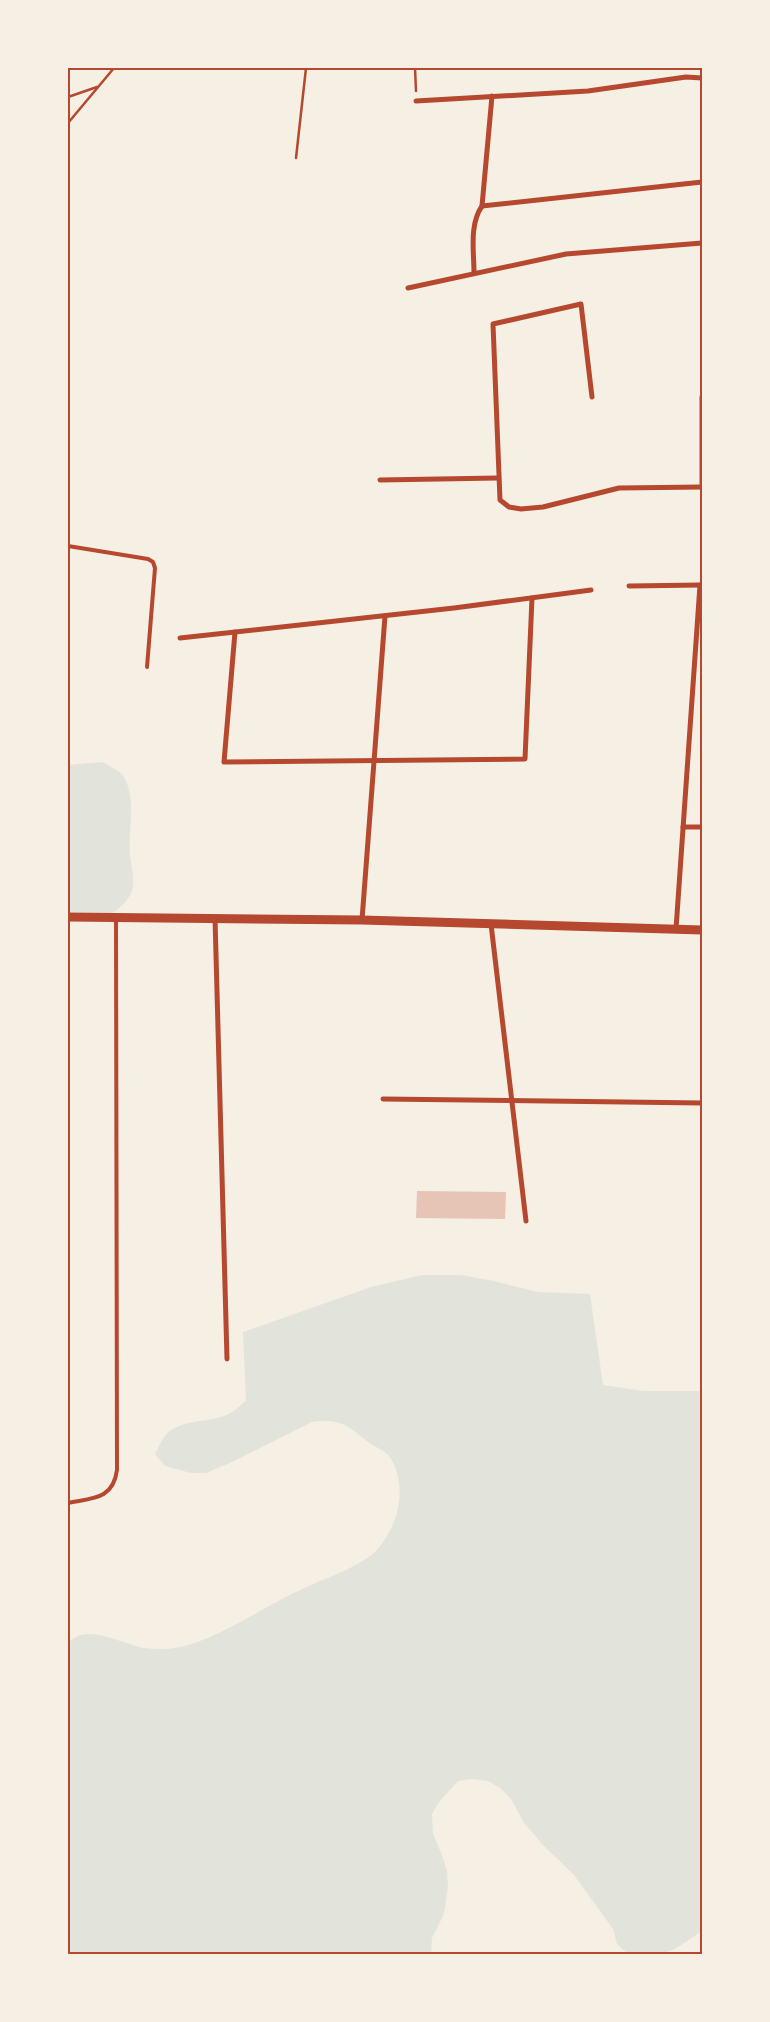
<svg xmlns="http://www.w3.org/2000/svg" width="770" height="2022" font-family="Helvetica,sans-serif">
	<style>
		.green { fill: #e2e4dc }
		.building { fill: #e6c5b7 }
		.lines { fill: none; stroke-linecap: round; stroke-linejoin: round }
		.path { stroke: #b5482f; stroke-width: 2.5 }
		.service { stroke: #b5482f; stroke-width: 4 }
		.minor { stroke: #b5482f; stroke-width: 5 }
		.tertiary { stroke: #b5482f; stroke-width: 9 }
		.neatline { fill: none; stroke: #b5482f; stroke-width: 2 }
	</style>
	<rect width="100%" height="100%" fill="#f6efe4"/>
	<g class="green">
		<path d="M102 762C110 766 123 772 126 781 136 805 128 830 130 855 131 868 136 880 131 893 128 901 119 908 113 913L68 912V765Z"/>
		<path d="M422 1275H461L494 1281 538 1292 590 1294 603 1385 644 1391H702V1931C670 1952 669 1957 628 1954L617 1944 613 1929 574 1875 543 1845 524 1823 511 1799 500 1788 488 1781 471 1779 458 1781 439 1802 432 1814 433 1833 443 1858 447 1871 448 1887 444 1914 432 1938 431 1954H68V1642C72 1640 76 1636 81 1635 96 1630 128 1645 144 1648 153 1649 164 1650 174 1648 210 1644 260 1609 294 1593 318 1580 346 1573 369 1557 376 1552 384 1542 388 1534 402 1511 405 1477 388 1455 384 1450 375 1447 369 1443 348 1425 340 1418 312 1422L232 1462 206 1473H191L165 1466 155 1454C159 1446 163 1436 170 1431 185 1420 206 1422 224 1416 233 1413 239 1407 246 1400L243 1332 371 1287Z"/>
	</g>
	<path class="building" d="M417 1191 506 1192 505 1219 416 1218Z"/>
	<g class="lines">
		<g class="path">
			<path d="M415 68 416 91"/>
			<path d="M68 97 97 87"/>
			<path d="M68 123 114 68"/>
			<path d="M296 158 306 68"/>
		</g>
		<g class="service">
			<path d="M68 546 148 559 153 562 155 568 147 667"/>
			<path d="M68 1503C92 1498 113 1500 117 1470L116 917"/>
		</g>
		<g class="minor">
			<path d="M416 101 588 91 686 77 702 78"/>
			<path d="M482 206 702 182"/>
			<path d="M474 273C474 251 469 225 482 206L492 96"/>
			<path d="M408 288 566 254 702 243"/>
			<path d="M592 397 581 304 493 324 500 500 509 507 521 509 543 507 619 488 702 487"/>
			<path d="M380 480 498 478"/>
			<path d="M702 487V397"/>
			<path d="M629 586 701 585"/>
			<path d="M235 632 224 762 525 759 532 598"/>
			<path d="M180 638 454 608 591 590"/>
			<path d="M683 827H702"/>
			<path d="M215 918 227 1359"/>
			<path d="M362 920 385 616"/>
			<path d="M491 924 526 1221"/>
			<path d="M676 929 700 585"/>
			<path d="M383 1099 702 1103"/>
		</g>
		<path class="tertiary" d="M68 917 362 920 702 930"/>
	</g>
	<rect width="770" height="2022" fill="none" stroke="#f6efe4" stroke-width="138"/>
	<rect x="69" y="69" width="632" height="1884" class="neatline"/>
</svg>
